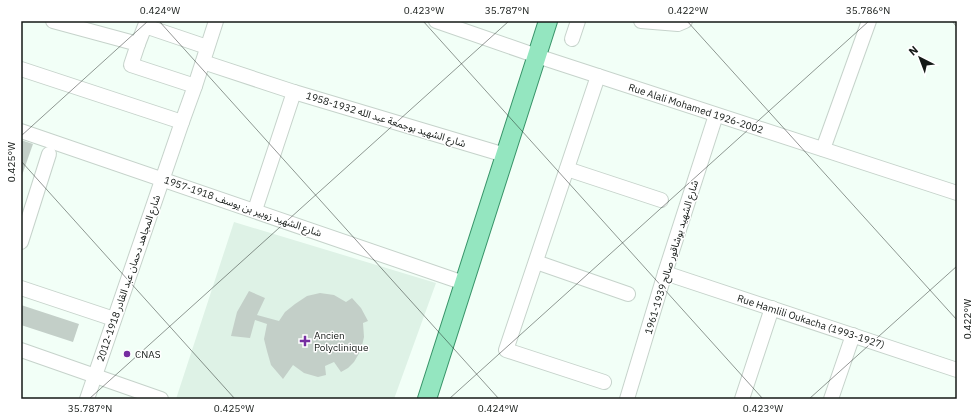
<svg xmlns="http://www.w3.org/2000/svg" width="978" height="420" font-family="'IBM Plex Sans','Noto Sans Arabic',sans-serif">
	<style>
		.built { fill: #def2e6 }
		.building { fill: #c3cfc8 }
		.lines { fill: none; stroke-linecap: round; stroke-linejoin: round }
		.minor-casing { stroke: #c6d3cb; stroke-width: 16 }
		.major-casing { stroke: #389469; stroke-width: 20 }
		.minor { stroke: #fff; stroke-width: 14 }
		.major { stroke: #94e6c0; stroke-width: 18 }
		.ticks { fill: none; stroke: #141916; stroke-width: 1; stroke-opacity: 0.45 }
		.poi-dot { fill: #752da1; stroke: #fff; stroke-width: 1.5 }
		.labels { text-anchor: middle; stroke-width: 3; stroke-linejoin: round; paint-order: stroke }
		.street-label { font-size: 10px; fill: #141916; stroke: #fff }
		.poi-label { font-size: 10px; fill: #141916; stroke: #fff; text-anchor: start }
		.neatline { fill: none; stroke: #141916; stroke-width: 1.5 }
		.ticks-label { font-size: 10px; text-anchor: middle; fill: #141916 }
	</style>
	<rect width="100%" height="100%" fill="#f2fff7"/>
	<path class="built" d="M234 222 436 283 394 399H176Z"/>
	<g class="building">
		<path d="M21 140 33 144 21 178Z"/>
		<path d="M249 291 265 298 257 315 279 321 285 312 295 304 307 296 320 293 334 295 346 302 352 298 361 308 368 321 363 323 364 337 361 350 354 362 348 368 341 372 334 362 325 366 326 375 318 377 304 373 293 365 283 379 271 365 267 351 264 339 267 324 255 320 250 338 231 336 237 312Z"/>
		<path d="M21 305 79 324 73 342 21 325Z"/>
	</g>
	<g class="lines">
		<g class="minor-casing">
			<g id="minor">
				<path d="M53 21 138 44 131 65 195 86"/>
				<path d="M436 21 537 56 957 193"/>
				<path d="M641 21 678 24 685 21"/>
				<path d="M572 39 578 21"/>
				<path d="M138 44 145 26 207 47"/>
				<path d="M203 62 294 92"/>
				<path d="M21 69 182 122"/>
				<path d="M598 76 506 350 604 382"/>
				<path d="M21 131 464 283"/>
				<path d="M823 149 869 21"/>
				<path d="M567 169 661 200"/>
				<path d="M255 210 294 92 505 155"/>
				<path d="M21 242 49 154"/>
				<path d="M536 262 628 294"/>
				<path d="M665 273 957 370"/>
				<path d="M21 288 114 319"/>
				<path d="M21 350 161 399"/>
				<path d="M87 399 182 122 195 86 216 21"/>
				<path d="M627 399 665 273 716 115"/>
				<path d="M742 399 772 308"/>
				<path d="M831 399 853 335"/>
			</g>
		</g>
		<g class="major-casing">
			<path id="major" d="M427 399 548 21"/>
		</g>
		<use href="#minor" class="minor"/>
		<use href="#major" class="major"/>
	</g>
	<path class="ticks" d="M159 21 499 399M423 21 763 399M687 21 957 320M952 21 957 27M21 136 148 21M21 161 235 399M89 399 509 21M449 399 869 21M809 399 957 266"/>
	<g class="poi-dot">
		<path d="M303 335h4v4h4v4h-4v4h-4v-4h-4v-4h4z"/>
		<circle cx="127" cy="354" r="4"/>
	</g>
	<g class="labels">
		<g class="street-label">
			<text transform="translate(696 108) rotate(18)" y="4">Rue Alali Mohamed 1926-2002</text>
			<text transform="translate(386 119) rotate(17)" y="4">شارع الشهيد بوجمعة عبد الله 1932-1958</text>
			<text transform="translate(243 206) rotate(19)" y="4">شارع الشهيد زوبير بن يوسف 1918-1957</text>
			<text transform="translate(671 257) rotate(-73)" y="4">شارع الشهيد بوشاقور صالح 1939-1961</text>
			<text transform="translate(128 278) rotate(-71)" y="4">شارع المجاهد دحمان عبد القادر 1918-2012</text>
			<text transform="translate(811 321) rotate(18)" y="4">Rue Hamlili Oukacha (1993-1927)</text>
		</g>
		<g class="poi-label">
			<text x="314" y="339">Ancien<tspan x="314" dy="12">Polyclinique</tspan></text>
			<text x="135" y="358">CNAS</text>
		</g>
	</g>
	<rect width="978" height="420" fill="none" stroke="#ffffff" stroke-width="44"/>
	<g transform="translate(920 58) rotate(318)" stroke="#ffffff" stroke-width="3" paint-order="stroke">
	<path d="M0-3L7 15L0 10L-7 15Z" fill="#141916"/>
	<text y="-6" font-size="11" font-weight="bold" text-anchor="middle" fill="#141916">N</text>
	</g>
	<rect x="22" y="22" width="934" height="376" class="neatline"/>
	<g class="ticks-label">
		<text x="160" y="14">0.424°W</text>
		<text x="424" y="14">0.423°W</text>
		<text x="507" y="14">35.787°N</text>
		<text x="688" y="14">0.422°W</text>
		<text x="868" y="14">35.786°N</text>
		<text transform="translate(11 162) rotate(-90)" y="4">0.425°W</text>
		<text transform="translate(967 319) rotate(-90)" y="4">0.422°W</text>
		<text x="90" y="412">35.787°N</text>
		<text x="234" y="412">0.425°W</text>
		<text x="498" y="412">0.424°W</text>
		<text x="763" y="412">0.423°W</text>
	</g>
</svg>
